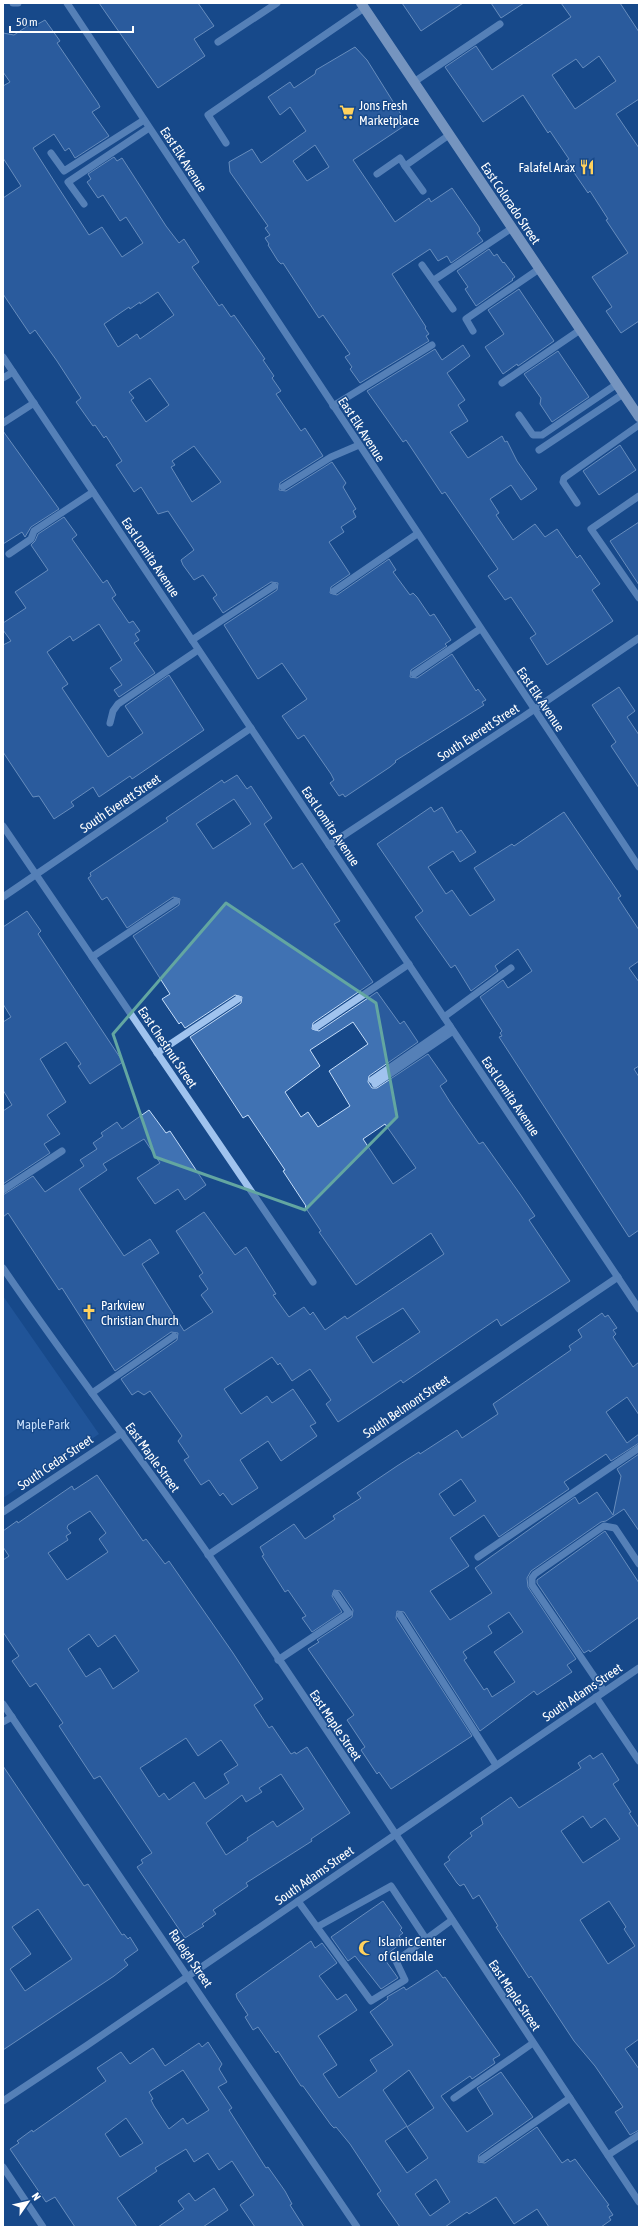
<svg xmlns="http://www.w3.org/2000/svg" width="642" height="2230" font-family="'Asap Condensed',sans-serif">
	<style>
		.green { fill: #2a62a9 }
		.building { fill: #4072b3; stroke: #c6defa; fill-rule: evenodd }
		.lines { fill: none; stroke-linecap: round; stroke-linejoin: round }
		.minor { stroke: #a0c3ee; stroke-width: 7 }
		.major { stroke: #e7f0ff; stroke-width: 10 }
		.marked { fill: none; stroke: #63a6a1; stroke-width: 3; stroke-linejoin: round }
		.labels { text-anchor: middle; stroke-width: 3; stroke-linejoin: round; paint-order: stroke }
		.poi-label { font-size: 13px; fill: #fff; stroke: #17498a; text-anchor: start }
		.street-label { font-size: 13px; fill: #fff; stroke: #17498a }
		.park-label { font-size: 13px; fill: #c6defa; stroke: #17498a }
	</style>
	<rect width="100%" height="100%" fill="#17498a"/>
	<path class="green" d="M3 1296 99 1434 3 1498Z"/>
	<g class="building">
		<path d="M99 3H198L214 26 194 39 205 56 158 88Z"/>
		<path d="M402 3H463L421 31Z"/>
		<path d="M491 3H524L501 18Z"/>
		<path d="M561 3H620L639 32V99L616 114 639 148V321L621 333 606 311 612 307 592 277 628 253 606 220 608 219 590 191 588 193 566 161 569 159 550 131 548 133 523 95 483 122 445 67 476 46 492 70 571 17ZM599 56 616 81 575 109 552 75 576 59 583 68Z"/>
		<path d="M45 20 60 41 57 43 98 103 100 107 92 112 109 136 75 158 69 148 65 151 54 134 33 148 56 184 89 235 102 227 122 257 143 243 126 217 120 221 103 195 98 198 87 182 91 179 88 174 114 157 117 161 122 158 166 226 179 243 184 239 199 262 192 267 219 306 222 304 231 317 234 315 265 359 263 360 274 376 272 378 281 391 276 394 301 431 305 428 323 456 280 483 279 490 286 491 332 462 346 483 343 487 356 509 353 511 356 517 341 527 344 532 329 542 350 574 331 587 330 593 337 595 389 559 396 570 393 572 410 595 413 593 417 597 430 616 434 614 451 640 445 644 447 646 411 670 410 677 417 678 452 654 476 691 478 689 486 700 482 702 484 705 395 761 396 762 390 767 345 797 343 794 339 796 330 783 334 780 331 774 304 735 298 739 282 716 307 699 282 663 258 679 224 625 277 590 278 583 271 582 223 613 213 598 217 595 203 575 194 580 183 565 181 560 194 550 168 511 158 514 141 487 134 492 116 465 122 461 106 436 104 438 95 425 93 426 76 402 81 398 57 361 35 330 30 334 3 294V198L21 186 3 158V86L10 82 3 72V33L14 35 32 23 38 24ZM158 292 174 315 140 339 137 334 118 347 104 324 129 307 130 309 140 302V304ZM150 378 169 405 146 422 131 400 134 398 129 392ZM194 446 221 482 192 502 171 467 175 465 172 461Z"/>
		<path d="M355 47 367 60 407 124 353 160 395 222 429 198 431 202 452 188 479 227 480 231 477 233 483 241 451 263 447 256 438 261 430 249 392 274 426 327 425 328 429 334 426 336 429 341 360 383 350 369 352 367 345 357 350 354 323 315 319 318 283 263 281 264 278 261 268 245 269 244 265 238 270 235 265 228 268 226 230 172 229 162 252 149 261 163 306 131 290 107 280 115 268 97 290 82 294 88 315 74 316 70ZM315 145 329 167 307 181 293 161Z"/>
		<path d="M489 249 494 256 497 254 503 263 504 262 515 277 512 279 513 280 476 306 465 289 468 287 457 271Z"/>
		<path d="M519 289 554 341 518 366 517 364 503 374 485 347 504 334 488 310Z"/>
		<path d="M463 345 470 356 447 373 465 400 458 405 468 421 450 432 468 458 502 436 505 442 507 441 517 461 537 489 521 500 511 485 490 499 499 513 496 515 513 540 535 524 545 537 557 529 577 558 580 555 600 584 592 590 613 621 547 665 530 638 536 634 511 597 505 600 488 576 498 569 445 492 442 494 406 440 403 442 367 391 435 349 442 360Z"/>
		<path d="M558 351 589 397 552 422 540 404 541 398 524 374Z"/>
		<path d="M3 431 59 509 31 527 25 537 22 532 3 544Z"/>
		<path d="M620 445 636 470 599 495 583 471Z"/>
		<path d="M64 517 77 535 72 539 103 583 107 580 116 595 112 598 129 623 133 621 140 631 135 634 139 640 134 643 155 673 119 697 114 690 122 685 110 668 122 660 99 624 73 641 70 636 47 652 68 684 62 688 108 757 143 733 125 706 169 675 204 730 132 779 130 776 99 797 93 787 71 802 74 806 54 819 39 796 33 797 3 752V645L11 641 3 630V623L26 608 15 592 48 570 31 545 35 541 38 534Z"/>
		<path d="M639 522V585L610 541Z"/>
		<path d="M619 687 635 711 627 717 639 735V788L611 746 616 742 592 705Z"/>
		<path d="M237 775 247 789 251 786 272 818 264 824 293 869 302 863 317 886 340 921 334 924 373 982 313 1023 312 1029 319 1031 377 992 400 1024 404 1021 418 1042 369 1076 368 1082 372 1088H377L428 1054 447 1081 440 1086 450 1102 479 1144 483 1142 520 1194 535 1216 529 1220 570 1281 501 1326 497 1319 403 1383 401 1380 338 1422 326 1404 331 1400 310 1369 292 1381 280 1363 278 1365 272 1357 224 1389 241 1414 267 1396 272 1403 293 1389 316 1423 310 1426 317 1436 281 1461 268 1441 240 1460 258 1488 232 1505 223 1493 220 1496 209 1480 201 1485 184 1460 189 1457 178 1441 182 1436 150 1391 144 1395 138 1391 132 1395 121 1379 177 1340 178 1333 171 1332 115 1371 62 1288 59 1290 8 1213 3 1217V1195L33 1176 45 1192 84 1166 80 1160 97 1149 93 1143 103 1136 101 1133 117 1122 122 1129 149 1110 166 1133 170 1131 206 1185 185 1200 178 1189 155 1204 137 1178 160 1163 144 1139 103 1164 107 1170 79 1189 124 1256 150 1239 159 1253 142 1264 184 1331 213 1312 201 1295 208 1289 199 1276 203 1273 176 1231 204 1212 235 1255 246 1247 276 1294 273 1295 289 1317 304 1307 310 1315 313 1312 325 1330 345 1316 347 1319 444 1254 431 1233 356 1285 319 1232 321 1231 305 1207 306 1206 283 1171 285 1170 248 1115 243 1118 190 1037 241 1003 242 997 235 995 185 1028 181 1022 179 1024 162 999 170 994 133 936 179 905 180 899 173 897 127 928 107 897 102 900 88 878 91 876 90 873 168 821 166 818 222 780 224 783ZM234 799 251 824 213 849 196 824ZM353 1022 368 1044 329 1071 350 1106 318 1127 308 1112 301 1117 285 1092 320 1066 310 1050ZM385 1124 416 1168 393 1184 363 1139ZM403 1308 420 1332 373 1363 356 1337Z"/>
		<path d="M431 807 434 812 442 807 457 833 461 830 476 852 460 862 453 851 428 867 446 894 452 890 470 916 495 900 474 868 512 844 514 846 564 812 621 896 618 898 639 930V961L629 968 639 982V1066L634 1069 639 1077V1230L629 1237 499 1037 502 1036 500 1033 502 1031 480 997 503 980 508 988 532 971 518 949 495 966 498 971 471 991 455 965 451 968 415 917 423 911 377 844Z"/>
		<path d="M27 911 41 931 38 934 123 1062 90 1084 78 1066 81 1064 66 1042 40 1059 66 1102 47 1115 60 1134 44 1144 50 1153 3 1184V1111L12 1105 3 1090V1022L11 1017 3 1004V927Z"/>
		<path d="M602 1313 605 1317 608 1315 617 1328 613 1330 616 1334 613 1337 633 1367 639 1362V1415L627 1397 606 1412 627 1443 639 1434V1443L611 1461 606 1454 564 1482 569 1489 499 1537 484 1515 450 1538 469 1566 430 1591 450 1620 492 1593 475 1568 575 1497 579 1504 597 1492 613 1515 621 1476 617 1469 639 1454V1531L624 1509 606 1521 601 1522 531 1571 527 1578 528 1587 576 1659 567 1665 572 1672 537 1695 534 1691 480 1731 404 1612 397 1611 396 1618 472 1736 391 1789 379 1772 377 1774 361 1750 365 1747 347 1720 354 1715 308 1649 319 1642 317 1640 352 1617 353 1610 340 1591 334 1590 332 1596 342 1612 312 1632 302 1618 306 1616 288 1590 285 1592 262 1556 264 1555 260 1547 294 1524 305 1539 335 1519 333 1516 361 1498 357 1493 397 1466 419 1452 420 1454 457 1430 462 1438 498 1414 493 1404 571 1350 569 1346 582 1337 578 1330ZM461 1479 476 1501 454 1516 439 1494ZM509 1612 523 1632 494 1652 515 1682 492 1697 487 1688 484 1690 464 1660 467 1658 463 1652 492 1633 488 1626Z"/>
		<path d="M97 1475 143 1541 146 1539 165 1564 169 1561 233 1653 263 1699 254 1705 269 1728 272 1726 291 1754 295 1752 296 1754 307 1747 350 1813 311 1839 312 1841 246 1883 248 1886 213 1910 216 1914 202 1924 204 1926 185 1938 137 1867 143 1863 141 1860 152 1853 100 1776 94 1779 59 1726 63 1723 36 1683 30 1687 12 1661 19 1656 3 1632V1560L9 1556 3 1547V1531L17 1521 18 1523 72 1486 74 1490ZM90 1511 106 1533 99 1539 108 1552 67 1580 48 1553 68 1540 66 1536 71 1533 67 1528 68 1525ZM89 1634 98 1647 115 1635 139 1671 113 1689 100 1668 86 1677 68 1649ZM186 1738 198 1756 221 1740 238 1765 224 1774 229 1783 205 1799 194 1782 169 1800 164 1793 159 1797 140 1768ZM281 1774 304 1809 277 1827 273 1821 247 1838 248 1840 226 1855 206 1823 242 1795 246 1802 262 1792 259 1788Z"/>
		<path d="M605 1531 639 1583V1617L590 1652 589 1650 584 1653 537 1583V1580Z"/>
		<path d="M602 1753 619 1780 613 1784 631 1812 629 1813 639 1828V2039L625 2049 639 2069V2130L630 2135 615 2112 623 2107 595 2066 574 2041 531 1976 529 1978 496 1927 498 1926 479 1895 473 1899 464 1884 460 1886 457 1883 444 1864 450 1860 448 1857 452 1852 472 1836 470 1833 483 1824 481 1818 511 1797 519 1808 581 1768 578 1763 590 1755 593 1759ZM583 1816 591 1828 605 1818 620 1839 583 1863 561 1831ZM609 1901 626 1927 624 1929 635 1946 608 1964 580 1920Z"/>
		<path d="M3 1766 84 1886 88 1884 122 1935 124 1934 128 1939 130 1937 138 1950 124 1960 128 1965 114 1976 3 2050ZM38 1909 72 1959 25 1991 10 1969 31 1954 12 1927Z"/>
		<path d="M383 1901 402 1928 400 1930 403 1933 399 1936 403 1942 383 1957 398 1978 381 1989 355 1956 348 1961 331 1937Z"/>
		<path d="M311 1941 315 1948 322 1943 337 1963 319 1976 337 2000 346 1994 357 2010 318 2036 337 2065 323 2074 339 2098 377 2071 370 2060 393 2045 370 2012 388 1999 387 1997 404 1987 406 1990 437 1970 443 1978 445 1977 500 2055 493 2059 495 2063 472 2079 470 2076 441 2096 467 2132 493 2114 477 2088 501 2072 533 2117 479 2155 478 2162 485 2163 537 2127 562 2163 568 2159 570 2162 575 2159 609 2205 607 2206 613 2215 609 2217 611 2220 601 2227H549L537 2209 514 2224 496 2197 469 2214 467 2212 445 2227H400L377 2194 381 2191 350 2144 336 2127 334 2128 331 2125 303 2086H301L278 2051 276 2053 258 2027 253 2030 245 2017 248 2015 237 1998 236 1994ZM409 2070 434 2108 407 2127 428 2158 407 2173 385 2141 407 2126 383 2090ZM436 2179 450 2202 430 2216 415 2194Z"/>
		<path d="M208 2042 222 2064 219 2069 227 2082 218 2087 232 2108 229 2110 266 2168 268 2167 285 2191 292 2204 290 2205 304 2227H255L240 2205 254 2195 232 2161 219 2170 208 2153 194 2162 186 2149 155 2168 157 2171 117 2198 137 2227H75L55 2197 46 2202 10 2149 19 2143 17 2141 32 2130 33 2132 106 2081 97 2068 121 2052 130 2064 153 2048 165 2066 199 2043 202 2047ZM183 2070 209 2110 187 2124 183 2118 169 2129 154 2106 151 2100 153 2099 149 2092ZM126 2118 143 2143 120 2157 105 2134Z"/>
		<path d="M214 2188 228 2210 203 2227H158L184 2209 178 2201 189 2193 195 2201Z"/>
	</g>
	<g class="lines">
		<g class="minor">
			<path d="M13 3H18"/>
			<path d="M67 3 639 867"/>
			<path d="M218 42 277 3"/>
			<path d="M414 82 500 24"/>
			<path d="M226 143 208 115 364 8"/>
			<path d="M51 153 64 171 144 120"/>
			<path d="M377 174 400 158 405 166"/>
			<path d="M423 191 405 166 449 135"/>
			<path d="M84 204 68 182 149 128"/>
			<path d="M422 265 453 309"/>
			<path d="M434 280 512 228"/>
			<path d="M473 331 466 319 539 269"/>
			<path d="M3 357 639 1309"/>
			<path d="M3 378 13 372"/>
			<path d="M502 383 580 330"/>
			<path d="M333 406 432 345"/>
			<path d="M519 415 533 435H542L617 384"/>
			<path d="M3 423 34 403"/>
			<path d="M539 450 623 394"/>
			<path d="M283 487 331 457 359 445"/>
			<path d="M639 496 591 529 639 598"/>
			<path d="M577 503 563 482 564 478 639 425"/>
			<path d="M9 554 31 539 34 531 93 492"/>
			<path d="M334 591 417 534"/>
			<path d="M192 640 274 586"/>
			<path d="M414 674 480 629"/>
			<path d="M110 723 113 711 118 704 198 650"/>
			<path d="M3 826 313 1282"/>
			<path d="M329 845 523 717 639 638"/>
			<path d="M3 897 251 728"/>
			<path d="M92 957 176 901"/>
			<path d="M444 1017 511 968"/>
			<path d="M316 1027 409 964"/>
			<path d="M157 1053 238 999"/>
			<path d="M372 1080 450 1026"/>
			<path d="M375 1084 453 1031"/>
			<path d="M3 1190 62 1151"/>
			<path d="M3 1268C69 1365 141 1457 208 1554 354 1768 495 1986 639 2202"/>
			<path d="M92 1393 174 1336"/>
			<path d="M3 1512 122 1433"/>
			<path d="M208 1555 618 1277"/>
			<path d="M478 1557 639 1448"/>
			<path d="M400 1615 496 1765"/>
			<path d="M278 1660 349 1613 336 1594"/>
			<path d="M604 1691 532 1585V1578L535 1574 604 1526 615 1528 639 1564"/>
			<path d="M596 1697 639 1761"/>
			<path d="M3 1704 357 2227"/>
			<path d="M3 1722 12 1717"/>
			<path d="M298 1901 317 1927"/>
			<path d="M426 1939 391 1886 317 1927 371 2001 405 1980 396 1961 452 1920"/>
			<path d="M454 2098 533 2043"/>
			<path d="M3 2101 86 2046 639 1668"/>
			<path d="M608 2155 639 2135"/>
			<path d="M482 2159 570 2098"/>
			<path d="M3 2167 43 2227"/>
		</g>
		<path class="major" d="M361 3 639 417"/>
	</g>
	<path d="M0 0H642V2230H0ZM226 903 376 1003 397 1117 305 1210 155 1157 113 1034Z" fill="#17498a" fill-opacity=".55" fill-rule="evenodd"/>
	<path class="marked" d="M226 903 376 1003 397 1117 305 1210 155 1157 113 1034Z"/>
	<defs>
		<g id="supermarket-bare" transform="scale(1.2)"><path d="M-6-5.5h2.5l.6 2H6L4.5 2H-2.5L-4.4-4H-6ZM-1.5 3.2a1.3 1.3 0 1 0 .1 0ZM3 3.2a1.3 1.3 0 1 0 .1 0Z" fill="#ffd15d" stroke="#17498a" stroke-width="2.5" paint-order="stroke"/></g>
		<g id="restaurant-bare" transform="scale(1.2)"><path d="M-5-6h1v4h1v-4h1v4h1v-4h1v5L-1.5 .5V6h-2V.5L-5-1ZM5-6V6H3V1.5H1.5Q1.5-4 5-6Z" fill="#ffd15d" stroke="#17498a" stroke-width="2.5" paint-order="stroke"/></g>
		<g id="church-bare" transform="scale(1.2)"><path d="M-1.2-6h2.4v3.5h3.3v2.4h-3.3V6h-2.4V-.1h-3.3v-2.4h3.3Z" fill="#ffd15d" stroke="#17498a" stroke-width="2.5" paint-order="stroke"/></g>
		<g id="mosque-bare" transform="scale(1.2)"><path d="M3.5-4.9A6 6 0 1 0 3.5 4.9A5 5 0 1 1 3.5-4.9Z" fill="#ffd15d" stroke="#17498a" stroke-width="2.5" paint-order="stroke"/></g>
	</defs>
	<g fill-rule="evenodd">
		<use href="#supermarket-bare" x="347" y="112"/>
		<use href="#restaurant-bare" x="587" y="167"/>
		<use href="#church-bare" x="89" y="1312"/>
		<use href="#mosque-bare" x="366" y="1948"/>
	</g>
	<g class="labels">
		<g class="poi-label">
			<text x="359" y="110">Jons Fresh<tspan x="359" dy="15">Marketplace</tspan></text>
			<text x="575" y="172" text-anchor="end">Falafel Arax</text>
			<text x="101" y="1310">Parkview<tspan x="101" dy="15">Christian Church</tspan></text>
			<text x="378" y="1946">Islamic Center<tspan x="378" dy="15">of Glendale</tspan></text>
		</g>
		<g class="street-label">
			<text transform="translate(184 159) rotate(57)" y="5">East Elk Avenue</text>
			<text transform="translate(511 203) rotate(56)" y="5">East Colorado Street</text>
			<text transform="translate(362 429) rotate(57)" y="5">East Elk Avenue</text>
			<text transform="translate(151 557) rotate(56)" y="5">East Lomita Avenue</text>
			<text transform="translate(541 699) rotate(56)" y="5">East Elk Avenue</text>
			<text transform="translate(478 732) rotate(-33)" y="5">South Everett Street</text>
			<text transform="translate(120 803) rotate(-34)" y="5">South Everett Street</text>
			<text transform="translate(331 826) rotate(56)" y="5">East Lomita Avenue</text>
			<text transform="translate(168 1047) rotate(56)" y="5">East Chestnut Street</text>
			<text transform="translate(511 1096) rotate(56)" y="5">East Lomita Avenue</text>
			<text transform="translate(406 1406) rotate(-34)" y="5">South Belmont Street</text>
			<text transform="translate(153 1457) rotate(54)" y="5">East Maple Street</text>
			<text transform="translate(55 1462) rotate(-34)" y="5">South Cedar Street</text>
			<text transform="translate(582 1692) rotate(-34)" y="5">South Adams Street</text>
			<text transform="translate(336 1725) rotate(56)" y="5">East Maple Street</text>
			<text transform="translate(314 1875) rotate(-35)" y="5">South Adams Street</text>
			<text transform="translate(191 1958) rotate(56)" y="5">Raleigh Street</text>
			<text transform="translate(515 1995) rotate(56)" y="5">East Maple Street</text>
		</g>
		<g class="park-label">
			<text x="43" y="1429">Maple Park</text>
		</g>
	</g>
	<rect width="642" height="2230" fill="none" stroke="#ffffff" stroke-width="8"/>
	<g transform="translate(28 2202) rotate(56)" stroke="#17498a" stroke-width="3" paint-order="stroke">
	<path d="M0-3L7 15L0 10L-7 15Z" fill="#ffffff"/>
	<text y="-6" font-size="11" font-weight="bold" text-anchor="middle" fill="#ffffff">N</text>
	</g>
	<path d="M10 26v6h123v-6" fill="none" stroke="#ffffff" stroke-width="2"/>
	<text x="16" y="26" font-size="12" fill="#ffffff" stroke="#17498a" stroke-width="3" paint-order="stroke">50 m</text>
</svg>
